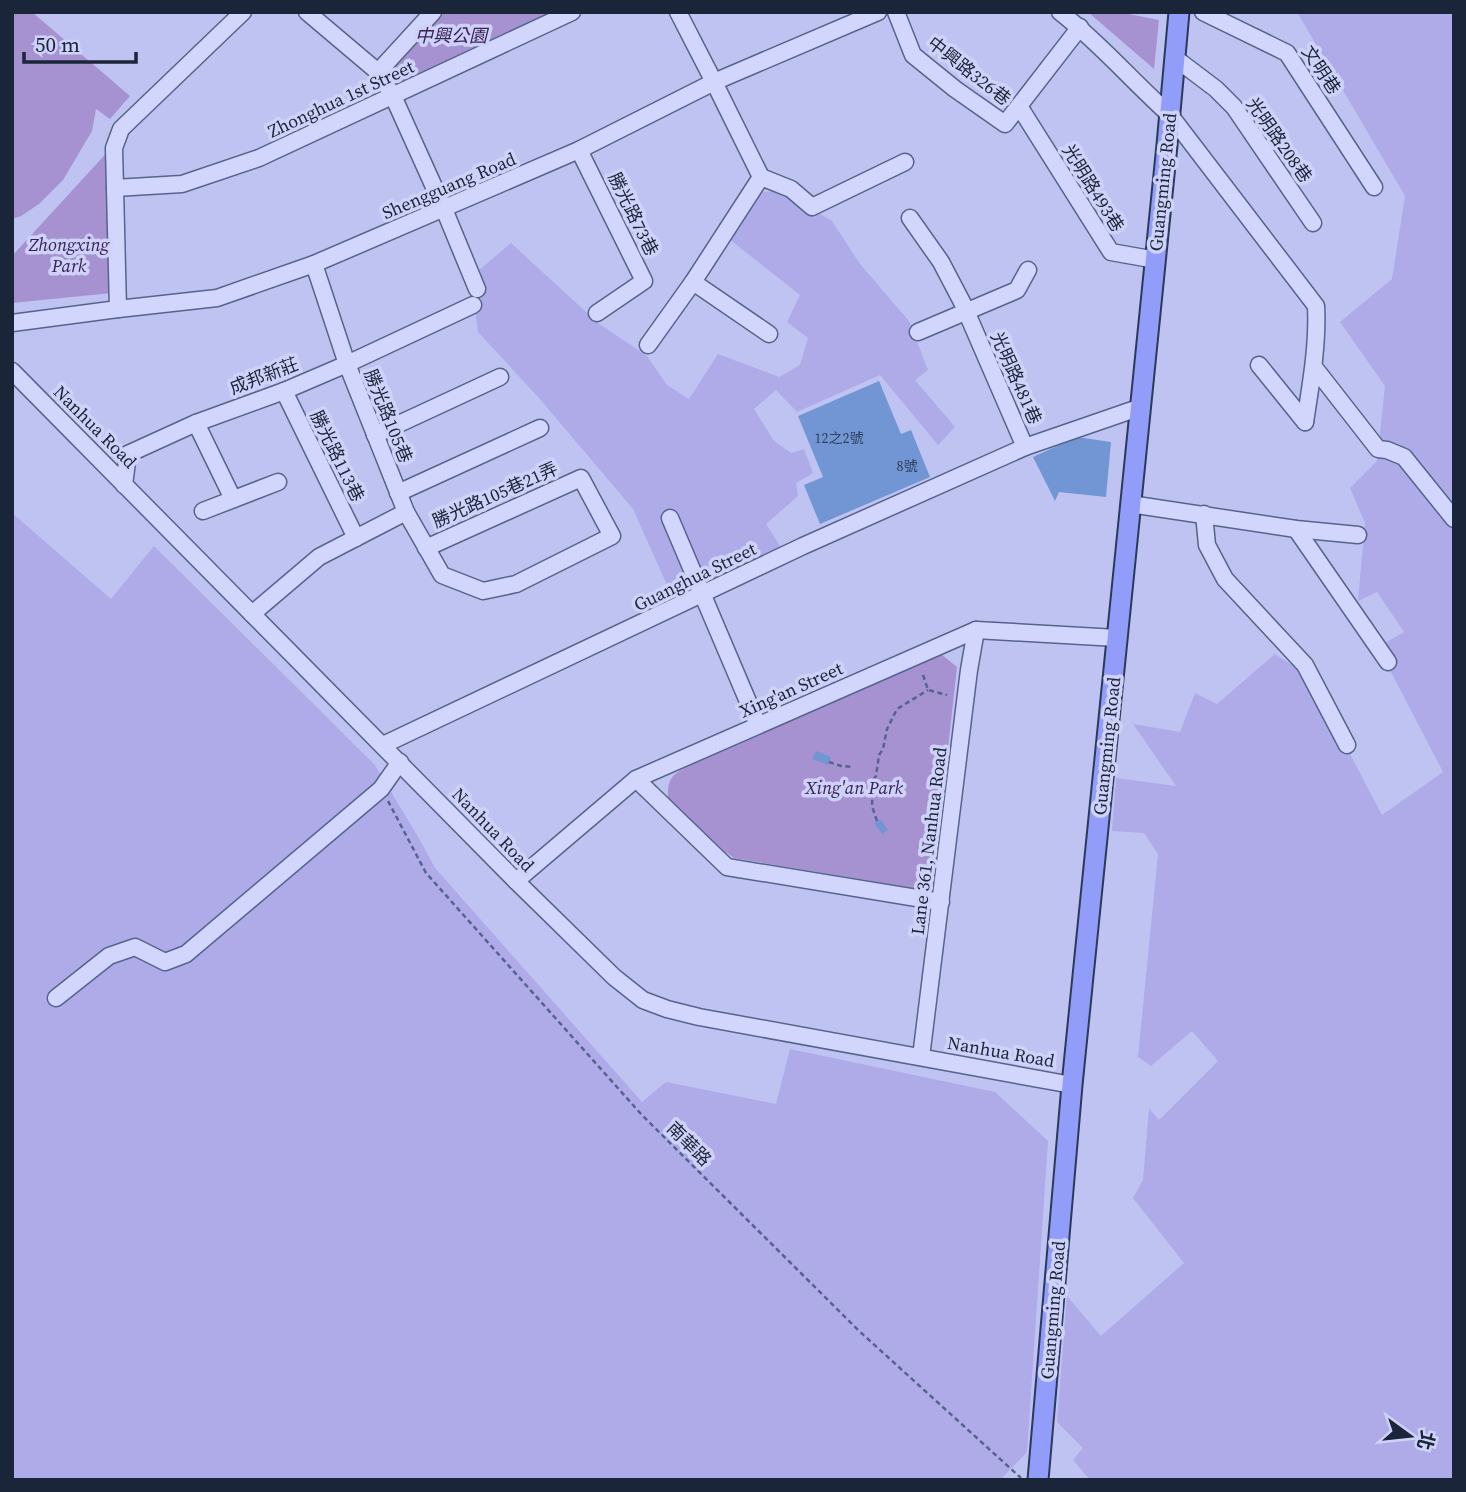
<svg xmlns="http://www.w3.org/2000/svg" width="1466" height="1492" font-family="'Source Serif 4','Noto Sans TC',serif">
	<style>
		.farmland { fill: #aeabe8 }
		.green { fill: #a692d1 }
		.building { fill: #7196d3 }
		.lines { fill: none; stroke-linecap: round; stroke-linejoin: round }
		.minor-casing { stroke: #55648c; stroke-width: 19 }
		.major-casing { stroke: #2a3a59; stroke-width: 23 }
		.path { stroke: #55648c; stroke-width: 2.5; stroke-dasharray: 5 3.5; stroke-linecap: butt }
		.minor { stroke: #d3d6fc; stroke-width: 16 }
		.major { stroke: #929df9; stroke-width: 19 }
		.labels { text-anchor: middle; stroke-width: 7; stroke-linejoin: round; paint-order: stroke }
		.number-label { font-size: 14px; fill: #304160 }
		.park-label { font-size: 18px; font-style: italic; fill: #3a2058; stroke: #cfd2f8 }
		.street-label { font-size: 18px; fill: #1b253a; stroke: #cfd2f8 }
	</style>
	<rect width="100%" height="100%" fill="#bfc3f2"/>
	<g class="farmland">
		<path d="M1297 12H1454V1480H1090L1073 1460 1083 1448 1057 1422 1067 1296 1101 1336 1184 1263 1133 1198 1143 1180 1149 1108 1159 1120 1218 1061 1192 1031 1151 1066 1138 1057 1158 854 1144 833 1112 831 1116 778 1176 786 1133 724 1180 732 1195 693 1217 704 1275 654 1309 676 1382 815 1443 772 1378 647 1404 632 1377 592 1358 601 1365 523 1350 488 1377 461 1385 386 1340 322 1392 279 1405 196Z"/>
		<path d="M779 191 832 221 860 264 909 321 928 370 915 380 955 427 938 445 880 375 797 412 776 390 754 409 774 441 791 453 804 449 813 473 796 483 798 496 766 524 782 549 672 596 633 509 539 398 478 332 471 277 511 243 598 323 647 356 667 385 689 399 718 354 779 377 800 365 808 338 787 322 800 295 719 231 744 193Z"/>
		<path d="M12 513 111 599 154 546 375 765 421 842 435 868 642 1102 666 1082 776 1104 790 1049 995 1092 1048 1141 1027 1452 1000 1480H12Z"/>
	</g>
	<g class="green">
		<path d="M12 12H32L130 96 110 119 96 109 92 131 63 180 39 204 21 216 12 219Z"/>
		<path d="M440 12H560L394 90 384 72Z"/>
		<path d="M1088 12H1118L1159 20 1154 69Z"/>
		<path d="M113 146 112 293 12 303V256Z"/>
		<path d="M941 654 957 667 934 875 925 883 914 888 734 858 723 850 668 799C667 774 675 774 694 763Z"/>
	</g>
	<g class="building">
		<path d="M879 381 901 434 911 430 930 477 820 524 804 485 823 477 798 416Z"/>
		<path d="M1077 437 1111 442 1106 497 1059 492 1055 501 1033 457Z"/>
		<path d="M816 751 831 757 828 765 812 759Z"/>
		<path d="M880 819 888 830 882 834 874 823Z"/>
	</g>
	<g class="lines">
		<g class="minor-casing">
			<g id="minor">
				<path d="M307 12 378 72 393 96 444 209 477 289"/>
				<path d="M896 12 913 55 955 89 1005 124 1080 27"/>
				<path d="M1060 12C1100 43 1133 82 1170 115L1316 306C1318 345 1311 383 1305 422"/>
				<path d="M1203 12 1287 53 1374 187"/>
				<path d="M1175 58 1216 89 1234 107 1313 223"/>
				<path d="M378 72 433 12"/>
				<path d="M1019 106 1111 252 1156 260"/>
				<path d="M579 150 644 281 597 313"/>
				<path d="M761 177 791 189 812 207 905 162"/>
				<path d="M115 188 182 184 259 158 572 12"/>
				<path d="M910 218 941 262 963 304 1025 447"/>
				<path d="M314 264 347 364 406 512 442 575 483 591 516 584 612 536 581 478 426 548"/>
				<path d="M693 282 769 334"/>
				<path d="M118 309 114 148 121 129 243 12"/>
				<path d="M12 323 118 309 217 298 314 264 579 150 714 82 878 12"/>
				<path d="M918 332 1017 290 1028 270"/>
				<path d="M648 345 693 282 761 177 714 82 678 12"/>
				<path d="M1259 365 1305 422"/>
				<path d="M1314 367 1378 449 1387 450 1404 457 1454 519"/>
				<path d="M12 371 516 881 614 977 643 1000 667 1009 699 1017 1072 1085"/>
				<path d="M284 391 356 538"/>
				<path d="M196 423 233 499"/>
				<path d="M375 435 500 377"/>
				<path d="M124 485 128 454 196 423 284 391 347 364 473 305"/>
				<path d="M398 493 540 428"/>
				<path d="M1130 504 1296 529 1358 535"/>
				<path d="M203 511 278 482"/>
				<path d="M1204 514 1207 545 1225 579 1305 665 1347 745"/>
				<path d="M670 518 758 725"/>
				<path d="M1296 529 1388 662"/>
				<path d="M252 614 319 557 406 512"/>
				<path d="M383 745 803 546 1025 447 1141 407"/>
				<path d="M636 779 727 867 941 902"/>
				<path d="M516 881 636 779 976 630 1117 638"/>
				<path d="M56 998 109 956 135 947 165 962 186 954 381 789 400 762"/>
				<path d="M921 1057 969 670 976 630"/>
			</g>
		</g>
		<g class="major-casing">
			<path id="major" d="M1038 1480 1072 1085 1167 145 1179 12"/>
		</g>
		<g class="path">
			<path d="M923 675 928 690 947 695"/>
			<path d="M829 762 841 766 853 767"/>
			<path d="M388 801 426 873 641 1114 858 1330 1021 1478"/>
			<path d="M877 821 872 806 873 780 876 776 879 755 883 749 887 729 897 709 928 690"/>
		</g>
		<use href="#minor" class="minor"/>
		<use href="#major" class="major"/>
	</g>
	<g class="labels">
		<g class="number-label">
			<text x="839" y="443">12之2號</text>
			<text x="907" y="471">8號</text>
		</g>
		<g class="park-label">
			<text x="451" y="42">中興公園</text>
			<text x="69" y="251">Zhongxing<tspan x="69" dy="21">Park</tspan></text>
			<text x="854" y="794">Xing'an Park</text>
		</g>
		<g class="street-label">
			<text transform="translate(1321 70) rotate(56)" y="6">文明巷</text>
			<text transform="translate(969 71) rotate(38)" y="6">中興路326巷</text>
			<text transform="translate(341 99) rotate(-25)" y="6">Zhonghua 1st Street</text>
			<text transform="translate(1279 140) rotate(55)" y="6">光明路208巷</text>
			<text transform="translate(1163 182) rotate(-84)" y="6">Guangming Road</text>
			<text transform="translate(449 186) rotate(-23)" y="6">Shengguang Road</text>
			<text transform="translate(1093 188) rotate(58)" y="6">光明路493巷</text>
			<text transform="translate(633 214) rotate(64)" y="6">勝光路73巷</text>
			<text transform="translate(264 376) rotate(-21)" y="6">成邦新莊</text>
			<text transform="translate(1016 378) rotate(66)" y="6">光明路481巷</text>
			<text transform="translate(388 416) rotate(68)" y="6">勝光路105巷</text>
			<text transform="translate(95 427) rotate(45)" y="6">Nanhua Road</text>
			<text transform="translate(337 456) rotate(64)" y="6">勝光路113巷</text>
			<text transform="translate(495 495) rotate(-24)" y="6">勝光路105巷21弄</text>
			<text transform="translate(695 577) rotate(-26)" y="6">Guanghua Street</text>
			<text transform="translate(791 690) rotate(-24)" y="6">Xing'an Street</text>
			<text transform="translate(1107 746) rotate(-84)" y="6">Guangming Road</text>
			<text transform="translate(493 830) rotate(46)" y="6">Nanhua Road</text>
			<text transform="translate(929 841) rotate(-83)" y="6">Lane 361, Nanhua Road</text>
			<text transform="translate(1001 1052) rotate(10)" y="6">Nanhua Road</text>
			<text transform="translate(689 1144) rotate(45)" y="6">南華路</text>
			<text transform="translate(1053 1310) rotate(-85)" y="6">Guangming Road</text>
		</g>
	</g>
	<rect width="1466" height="1492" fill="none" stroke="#1b253a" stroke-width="28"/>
	<g transform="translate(1410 1436) rotate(105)" stroke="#cfd2f8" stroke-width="5" paint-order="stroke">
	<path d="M0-5L12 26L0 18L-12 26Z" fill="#1b253a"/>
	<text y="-10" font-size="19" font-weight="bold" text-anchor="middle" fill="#1b253a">北</text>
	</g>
	<path d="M24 52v10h112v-10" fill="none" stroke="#1b253a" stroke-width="3.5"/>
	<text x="35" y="52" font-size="21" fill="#1b253a" stroke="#cfd2f8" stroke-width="5" paint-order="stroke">50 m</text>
</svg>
